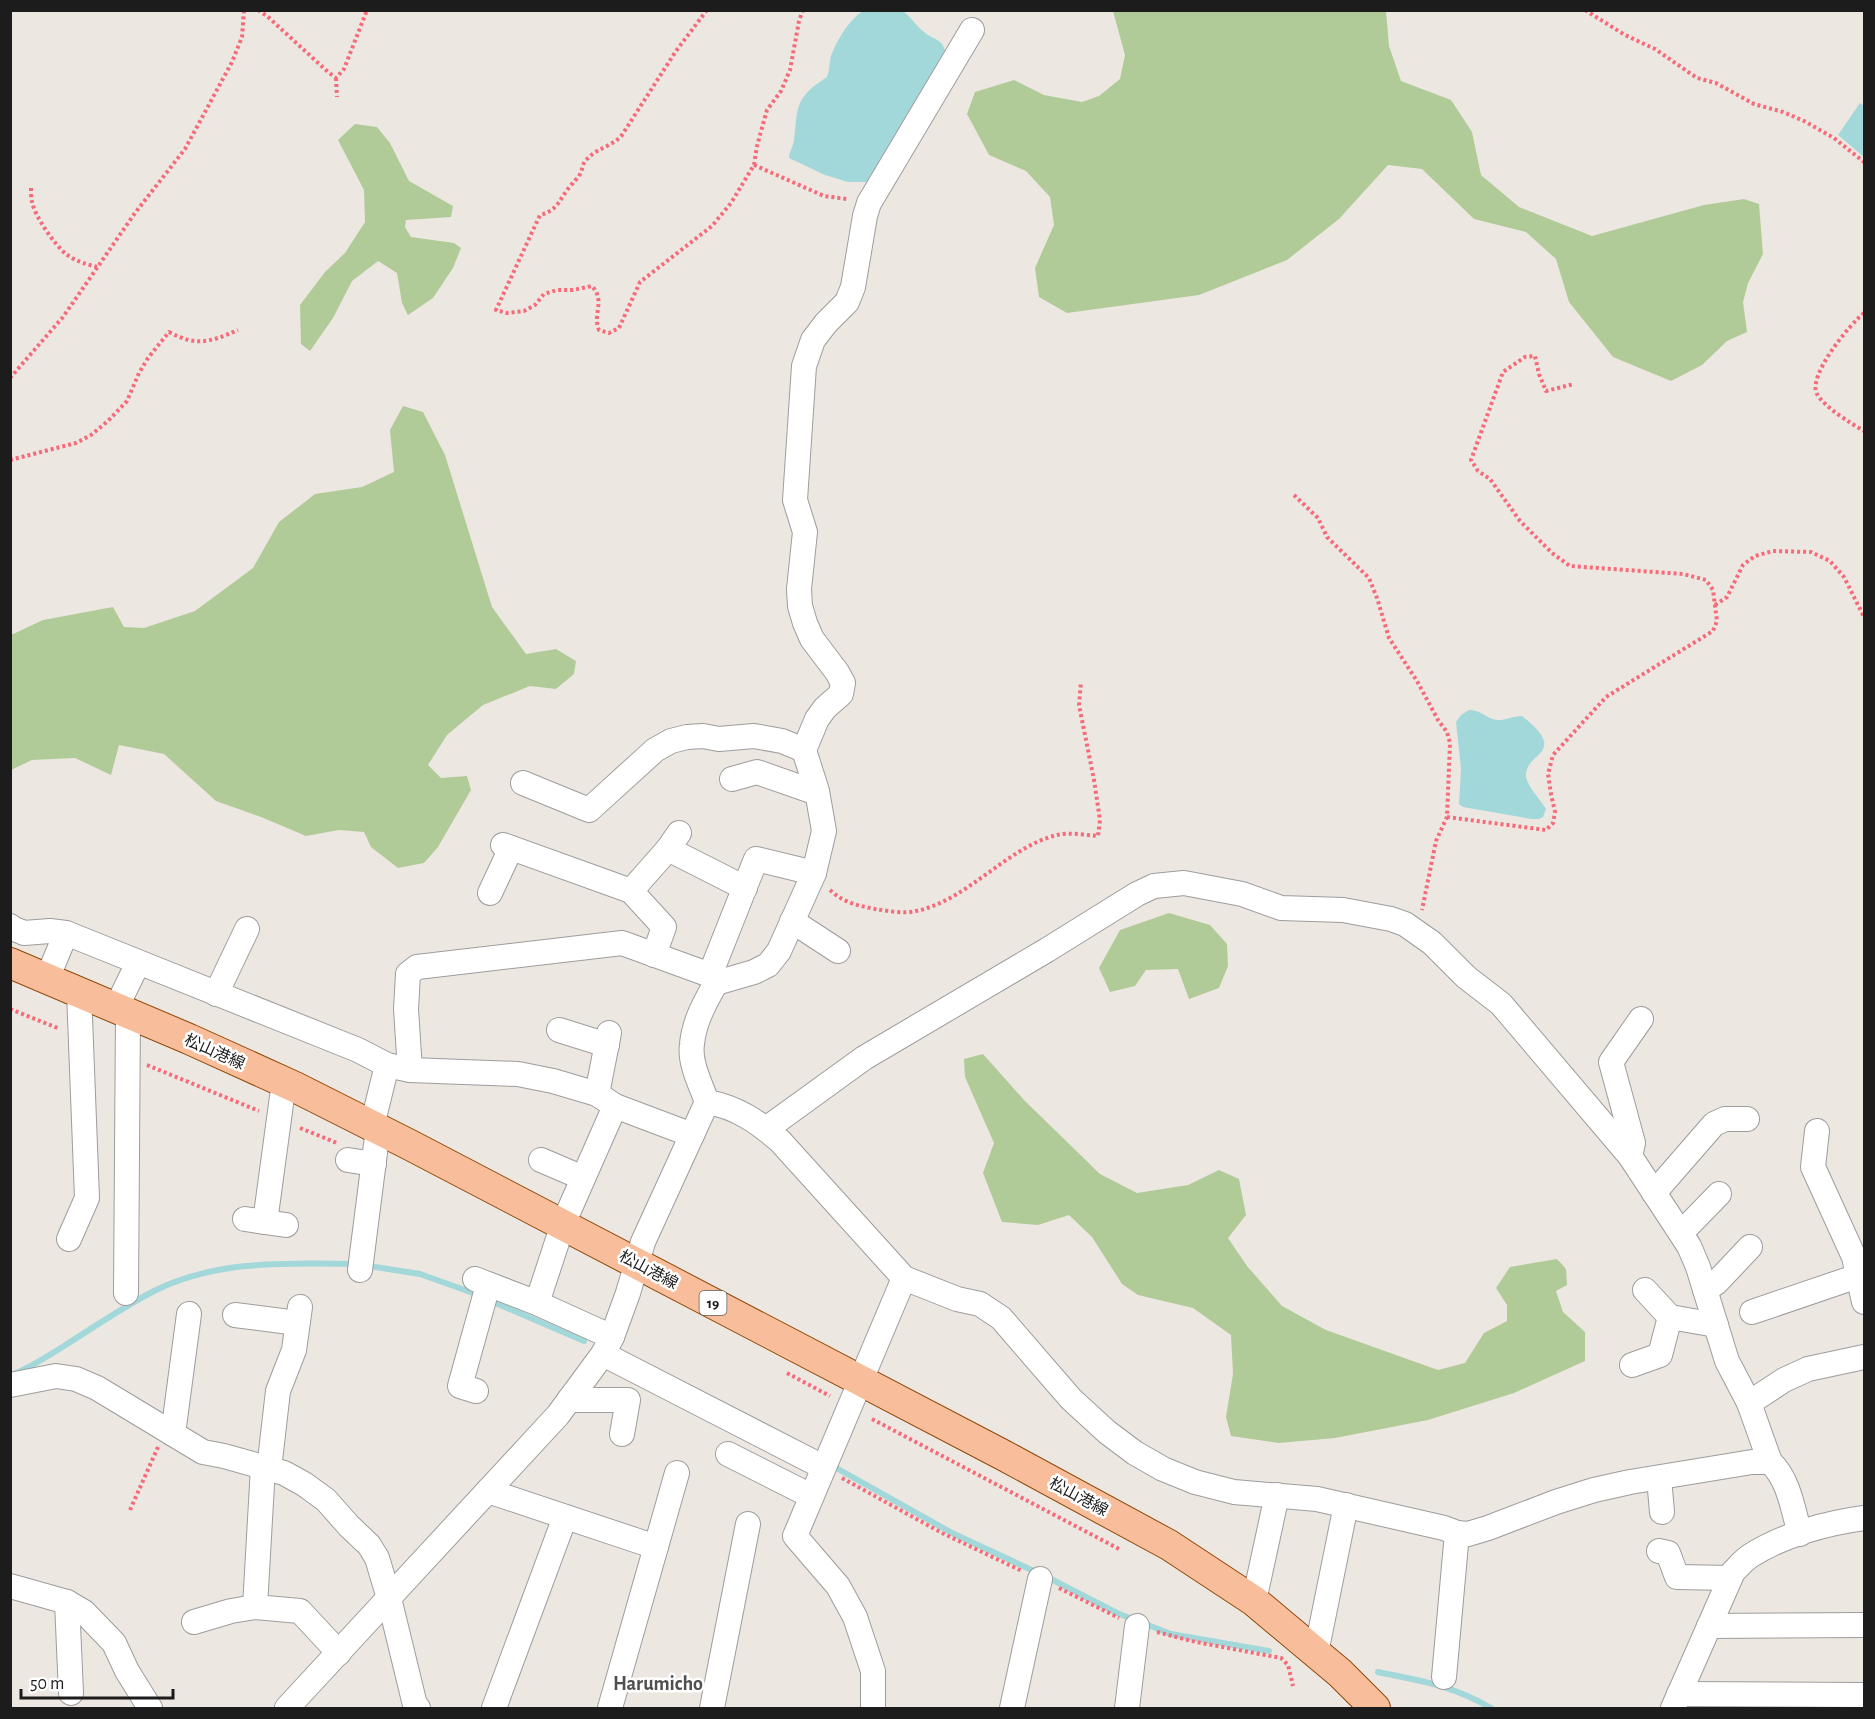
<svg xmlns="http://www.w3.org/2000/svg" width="1875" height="1719" font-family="'Alegreya Sans','Noto Sans JP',sans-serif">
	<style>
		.forest { fill: #b1cb98 }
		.water { fill: #a3d8da }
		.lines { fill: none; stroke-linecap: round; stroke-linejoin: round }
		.stream { stroke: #a3d8da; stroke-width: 6 }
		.minor-casing { stroke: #9d9d9d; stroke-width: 26 }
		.major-casing { stroke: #8f4705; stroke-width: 32 }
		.path { stroke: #f56b78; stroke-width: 4; stroke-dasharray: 3 3; stroke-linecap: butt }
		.minor { stroke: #fff; stroke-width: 24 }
		.major { stroke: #f8be9c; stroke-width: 30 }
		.labels { text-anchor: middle; stroke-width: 5; stroke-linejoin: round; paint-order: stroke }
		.shield { fill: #fff; stroke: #606060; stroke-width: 1.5 }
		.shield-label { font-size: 15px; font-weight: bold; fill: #1c1c1c }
		.street-label { font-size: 16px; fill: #1c1c1c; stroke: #fff }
		.quarter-label { font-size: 20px; font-weight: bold; fill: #4f4f4f; stroke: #fff }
	</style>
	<rect width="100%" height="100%" fill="#ede7e2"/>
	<g class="forest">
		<path d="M1113 11H1386L1389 46 1401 81 1451 100 1472 132 1481 175 1519 207 1592 236 1704 205 1744 199 1759 204 1763 254 1748 283 1743 302 1747 332 1727 341 1702 365 1671 381 1613 357 1569 302 1556 259 1526 232 1474 219 1422 169 1388 165 1339 219 1287 260 1199 295 1067 313 1039 297 1035 268 1054 225 1050 197 1026 171 989 155 967 114 975 92 1014 80 1044 95 1082 102 1099 96 1120 79 1125 55Z"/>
		<path d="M355 124 377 127 390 143 409 181 453 206 451 217 406 220 405 227 411 237 454 243 461 248 453 268 433 298 408 315 402 303 397 273 378 261 352 281 333 318 310 351 301 344 300 305 325 272 345 253 365 222 364 190 338 140Z"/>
		<path d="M403 406 423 412 445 455 492 607 526 654 556 649 576 661 574 674 556 689 530 686 483 705 447 735 428 765 441 778 467 776 471 790 438 847 424 863 398 868 371 847 364 832 339 830 306 836 261 817 216 801 164 754 119 745 111 775 75 758 32 760 11 770V635L43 620 113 607 124 627 144 628 195 611 253 568 279 522 315 494 362 487 394 472 390 430Z"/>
		<path d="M1169 913 1210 925 1227 944 1228 966 1219 988 1189 999 1178 969 1146 970 1135 986 1110 992 1099 968 1120 930Z"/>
		<path d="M983 1054 1024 1100 1100 1174 1137 1193 1188 1185 1219 1170 1239 1179 1246 1215 1228 1238 1247 1266 1282 1306 1326 1330 1438 1370 1465 1363 1484 1333 1507 1321V1305L1496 1288 1510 1267 1557 1259 1566 1269 1567 1285 1556 1291 1563 1312 1585 1332V1361L1514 1393 1428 1420 1335 1438 1279 1443 1231 1436 1226 1417 1233 1374 1231 1335 1193 1308 1138 1295 1122 1284 1092 1237 1069 1215 1038 1225 1002 1222 983 1173 994 1143 965 1077 964 1059Z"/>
	</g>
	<g class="water">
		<path d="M864 10 903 11C911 17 916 26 924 32 935 41 944 38 946 56L871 182H848L825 175 789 158C789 152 793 147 794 140 798 105 795 98 827 77 830 69 829 60 832 53 839 37 849 20 864 10Z"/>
		<path d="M1860 103 1864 106V157L1838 135Z"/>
		<path d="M1469 710C1480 709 1487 719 1497 720 1503 721 1514 716 1522 716 1571 755 1524 751 1526 777 1528 787 1540 799 1546 809L1543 817 1539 819H1531L1463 807 1459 804 1461 769 1456 722 1461 715Z"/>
	</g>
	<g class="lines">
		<g class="stream">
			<path d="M369 1266 420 1274 476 1294"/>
			<path d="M491 1301 584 1341"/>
			<path d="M16 1373C33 1366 49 1355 64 1346 94 1327 123 1307 154 1291 216 1260 285 1263 352 1264"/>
			<path d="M831 1465 952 1533 1049 1578 1117 1613 1171 1634 1269 1651"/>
			<path d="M1378 1672C1421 1681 1452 1685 1491 1708"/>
		</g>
		<g class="minor-casing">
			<g id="minor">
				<path d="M732 779 757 772 817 793"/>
				<path d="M523 783 589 810 655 750 671 741 687 737 703 736 719 739 754 736 782 741 804 750"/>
				<path d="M503 845 631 891 664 927 654 955"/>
				<path d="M668 849 745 888"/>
				<path d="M631 891 668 849 679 833"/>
				<path d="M490 893 511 848"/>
				<path d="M792 921 838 951"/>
				<path d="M10 926 12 928 24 933 50 931 66 933 358 1050 387 1065 410 1070 518 1074 553 1081 597 1094 615 1106 692 1135"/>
				<path d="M710 975 756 859 814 873"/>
				<path d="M47 979 66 933"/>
				<path d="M216 994 247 929"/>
				<path d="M116 1008 138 963"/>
				<path d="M559 1030 607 1045"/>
				<path d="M410 1070 406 1009 408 974 417 967 622 943 710 975 716 983"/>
				<path d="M597 1094 609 1033"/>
				<path d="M707 1102C737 1107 758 1122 780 1141L904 1278 957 1299 980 1304 1001 1318 1071 1399 1107 1432 1135 1453 1163 1469 1195 1482 1234 1492 1317 1499 1444 1528 1457 1533 1468 1534 1488 1528 1556 1502 1594 1490 1630 1482 1752 1462H1770C1789 1479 1793 1510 1800 1534"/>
				<path d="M372 1126 387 1065"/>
				<path d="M766 1129 864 1058 1047 950 1137 894 1154 886 1184 883 1242 894 1281 908 1343 910 1391 919 1405 924 1432 943 1466 977 1501 1004 1630 1156 1689 1246 1698 1267 1727 1361 1749 1403 1770 1462"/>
				<path d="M1817 1131 1813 1167 1854 1257 1864 1302"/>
				<path d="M1630 1156 1633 1143 1611 1062 1641 1019"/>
				<path d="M348 1160 374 1164"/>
				<path d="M541 1160 583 1178"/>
				<path d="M1654 1193 1714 1124 1725 1119H1747"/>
				<path d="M245 1219 286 1225"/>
				<path d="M265 1222 284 1082"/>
				<path d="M1681 1233 1719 1194"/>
				<path d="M69 1239 87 1198 79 992"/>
				<path d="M360 1270 378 1129"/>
				<path d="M475 1279 537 1303 612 1337"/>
				<path d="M1645 1290 1670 1317"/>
				<path d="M1705 1290 1716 1283 1750 1247"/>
				<path d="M126 1293 128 1013"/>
				<path d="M537 1303 563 1224 615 1106"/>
				<path d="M1752 1312 1858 1276"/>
				<path d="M235 1315 297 1323"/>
				<path d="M603 1354 823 1467"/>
				<path d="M1632 1365 1660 1355 1670 1317 1716 1325"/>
				<path d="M10 1385 56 1376 76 1379 97 1388 203 1452 224 1456 284 1473 304 1484 326 1500 349 1526 369 1545 377 1558 389 1598 415 1705 418 1708"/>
				<path d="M476 1391 460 1386 488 1285"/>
				<path d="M569 1400H628L622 1434"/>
				<path d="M1749 1403 1784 1380 1808 1369 1864 1357"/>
				<path d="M173 1434 189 1314"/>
				<path d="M728 1454 811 1496"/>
				<path d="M269 1469 278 1391 294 1350 300 1307"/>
				<path d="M1659 1478 1662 1512"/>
				<path d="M488 1491 656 1547"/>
				<path d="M1659 1551 1668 1553 1677 1577 1730 1578"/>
				<path d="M10 1586 67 1602 84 1612 114 1643 127 1671 150 1708"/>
				<path d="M1254 1601 1277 1495"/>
				<path d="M67 1602 71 1693"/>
				<path d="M255 1607 263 1467"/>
				<path d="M194 1622 231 1611 255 1607 300 1611 339 1653"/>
				<path d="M1709 1626 1864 1625"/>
				<path d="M1316 1653 1346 1505"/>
				<path d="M1444 1677 1457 1533"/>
				<path d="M1679 1694 1864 1695"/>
				<path d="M287 1708 558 1415 603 1354 612 1337 628 1293 643 1242 707 1102C701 1085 689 1063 692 1044 694 1022 705 1002 716 983L754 972 768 965 779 951 814 873 824 831 817 791 804 750 817 719 825 708 841 694 843 683 837 672 812 639 805 623 800 606 799 589 805 532 795 500 804 366 813 340 826 323 847 302 853 287 865 216 869 203 972 30"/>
				<path d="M494 1708 565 1517"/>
				<path d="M610 1708 677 1473"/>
				<path d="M712 1708 748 1524"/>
				<path d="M873 1708V1671L855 1617 838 1586 795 1536 904 1278"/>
				<path d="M1012 1708 1040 1579"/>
				<path d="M1127 1708 1137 1626"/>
				<path d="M1673 1708 1733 1572C1739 1566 1744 1560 1750 1556 1783 1535 1826 1523 1864 1518"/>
			</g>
		</g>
		<g class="major-casing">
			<path id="major" d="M10 963 189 1039 295 1087 410 1145 1003 1455 1169 1545 1254 1601 1340 1673 1375 1708"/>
		</g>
		<g class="path">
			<path d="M258 10 267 16 328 72 336 78 344 69 367 10"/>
			<path d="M707 10 676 51 622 135C613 146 597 148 587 159 582 163 583 170 579 176 578 178 574 181 573 183 560 196 560 210 540 215L496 310 507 313 524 311 535 305 544 294 557 290H573L592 286C606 302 592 313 599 330L609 333 619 328 640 282 712 226 731 203 754 165 757 146 767 110 781 91 790 70 799 21 803 10"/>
			<path d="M1585 10 1625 35 1655 49 1697 78 1716 83 1754 104 1783 112 1804 121 1834 138 1864 162"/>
			<path d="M336 78 337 97"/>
			<path d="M754 165 824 196 847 199"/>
			<path d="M31 188C31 193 31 198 32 202 35 217 55 245 66 254 75 261 86 264 97 267"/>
			<path d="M1864 313C1850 324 1807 376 1817 394 1824 407 1852 424 1864 431"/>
			<path d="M10 378 63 317 135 213 185 149 232 62 242 37 244 10"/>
			<path d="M10 460 76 443 91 435 108 421 127 401 139 373 148 358 169 332C197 347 210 342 238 330"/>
			<path d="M1294 495 1318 518 1327 537 1369 578 1377 598 1389 638 1417 681 1438 720 1447 732 1450 743 1447 817 1436 841 1422 910"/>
			<path d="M1715 605 1727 597 1743 565 1755 556 1773 551 1811 552 1830 561 1844 577 1864 617"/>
			<path d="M1447 817 1546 830 1553 823 1555 812 1551 794 1548 774 1553 755 1606 697 1713 631 1717 621 1713 590 1706 580 1683 574 1570 566 1552 553 1520 521 1490 479 1478 471 1471 460 1503 372 1525 357 1535 356 1539 374 1546 391 1574 384"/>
			<path d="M830 890C842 902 859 906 875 909 888 911 904 914 916 911 967 901 1007 847 1057 835 1069 832 1085 835 1098 836L1100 820 1094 780 1079 705 1081 682"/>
			<path d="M10 1009 60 1029"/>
			<path d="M147 1065 259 1111"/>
			<path d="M300 1128 337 1143"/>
			<path d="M787 1373 830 1396"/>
			<path d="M872 1419 1121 1550"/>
			<path d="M842 1478 942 1533 1022 1571"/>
			<path d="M130 1510 158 1447"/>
			<path d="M1059 1588 1119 1618"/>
			<path d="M1157 1632 1196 1642 1281 1658 1288 1665 1293 1686"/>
		</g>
		<use href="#minor" class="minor"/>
		<use href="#major" class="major"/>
	</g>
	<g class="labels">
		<rect class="shield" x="699.5" y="1291" width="27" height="24" rx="4.5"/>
		<g class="shield-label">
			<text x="713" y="1308">19</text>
		</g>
		<g class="street-label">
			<text transform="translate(215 1051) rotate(24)" y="6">松山港線</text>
			<text transform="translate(649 1269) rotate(28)" y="6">松山港線</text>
			<text transform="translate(1079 1496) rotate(28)" y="6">松山港線</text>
		</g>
		<g class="quarter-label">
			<text x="658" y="1690">Harumicho</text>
		</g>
	</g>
	<rect width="1875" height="1719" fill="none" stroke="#1c1c1c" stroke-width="24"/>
	<path d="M21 1689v9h152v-9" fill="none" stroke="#1c1c1c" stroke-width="3"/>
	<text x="30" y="1689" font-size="18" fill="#1c1c1c" stroke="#ffffff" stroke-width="4.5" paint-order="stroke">50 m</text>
</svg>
